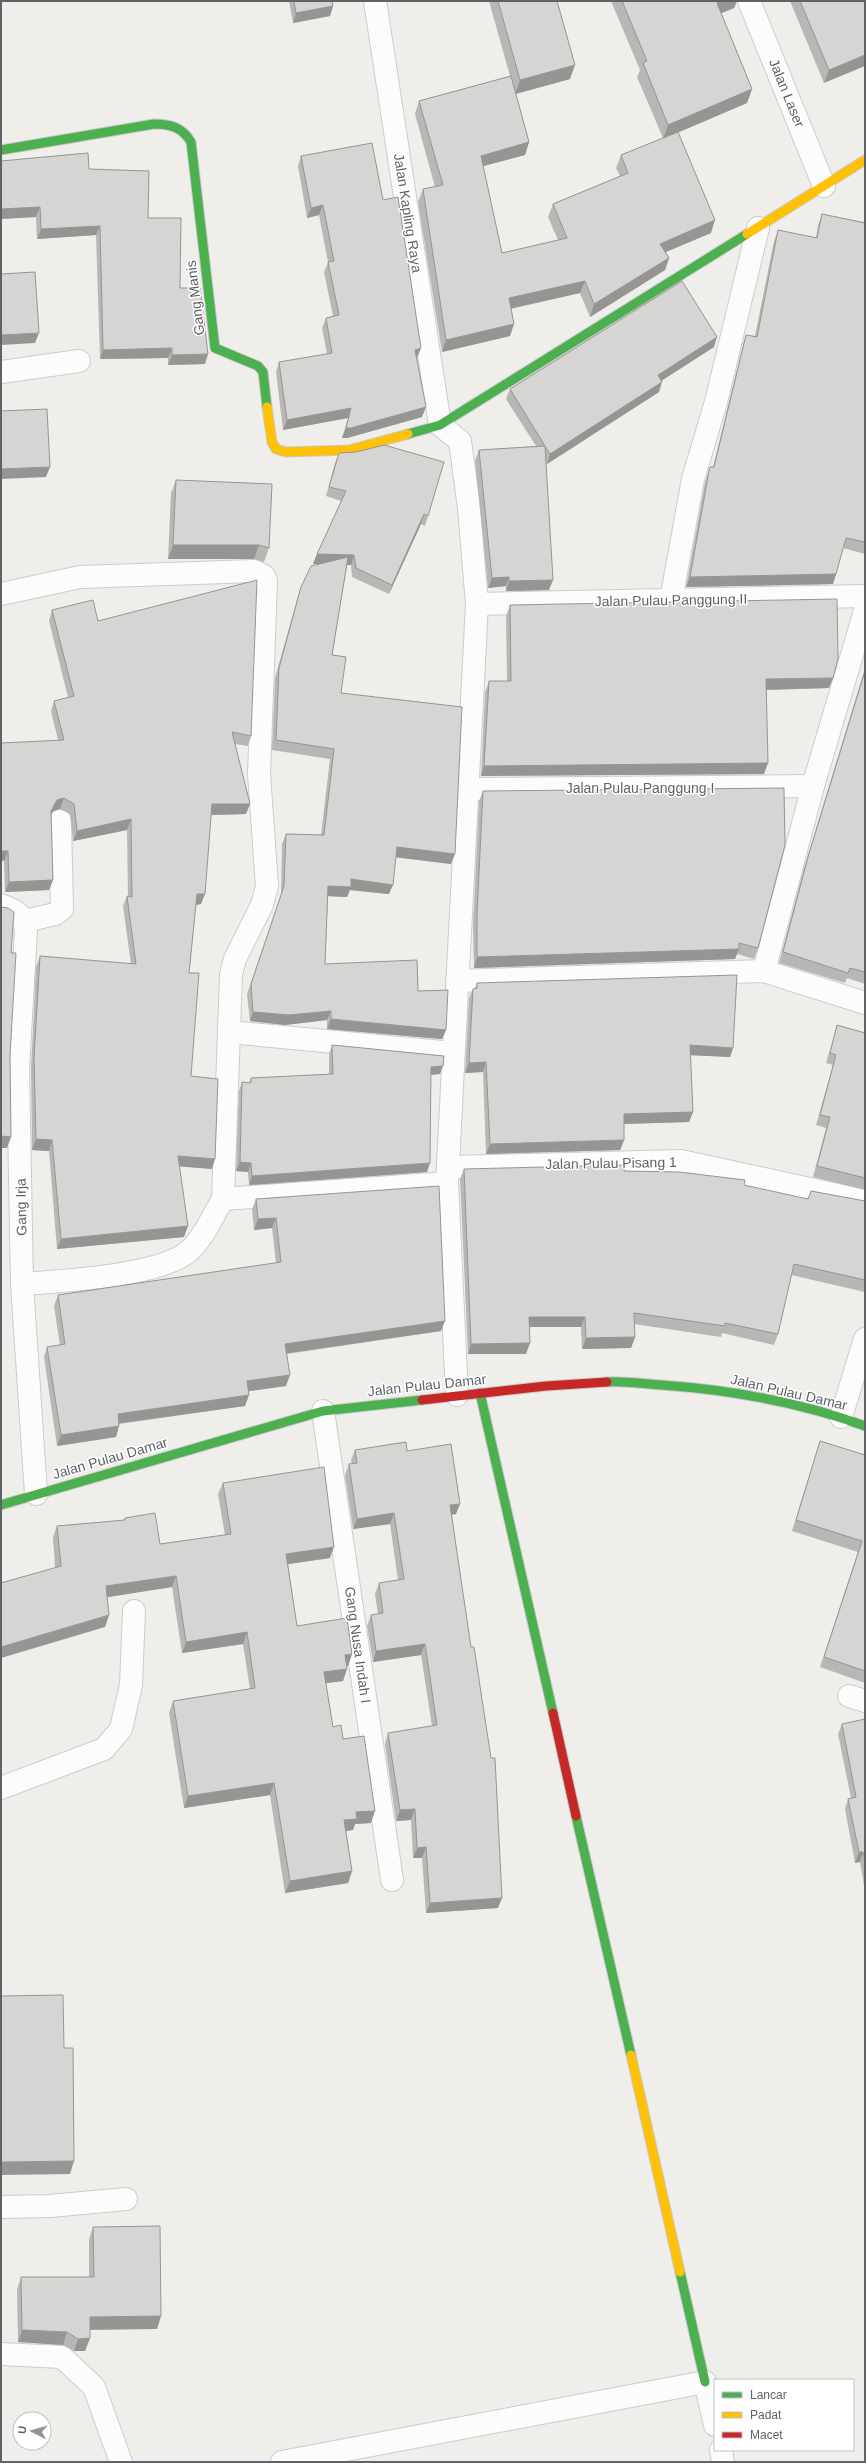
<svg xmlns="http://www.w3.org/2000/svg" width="866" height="2463" font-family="Helvetica,sans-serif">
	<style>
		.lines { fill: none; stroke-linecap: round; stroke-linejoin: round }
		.street-casing { stroke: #cbcccc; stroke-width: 24 }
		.fast-casing { stroke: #cacacb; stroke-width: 11 }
		.slow-casing { stroke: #cacacb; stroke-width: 11 }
		.jam-casing { stroke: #cacacb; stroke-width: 11 }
		.street { stroke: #fdfcfc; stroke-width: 22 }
		.fast { stroke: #4caf50; stroke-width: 9 }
		.slow { stroke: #ffc107; stroke-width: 9 }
		.jam { stroke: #c62828; stroke-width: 9 }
		.wall { fill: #b8b7b5 }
		.shaded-wall { fill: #969594 }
		.building { fill: #d6d5d3; stroke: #969594 }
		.labels { text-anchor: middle; stroke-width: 3; stroke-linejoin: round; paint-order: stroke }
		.street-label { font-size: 14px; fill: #5f6368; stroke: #fff }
	</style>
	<rect width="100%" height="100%" fill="#efeeea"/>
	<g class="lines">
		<g class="street-casing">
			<g id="street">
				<path d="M375 1 440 425 460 441 469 508 477 604 447 1183 457 1395"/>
				<path d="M749 1 824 186"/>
				<path d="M1 372 79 361"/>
				<path d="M1 594 80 577 254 571 264 576 266 581 259 774 267 886 262 905 235 959 231 974 223 1199"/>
				<path d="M671 600 693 479 716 402 758 228"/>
				<path d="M477 604 865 596"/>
				<path d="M467 789 813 786"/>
				<path d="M1 905C15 910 24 914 26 930L18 1068 22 1284 36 1494"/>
				<path d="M25 921 55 914 62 909 60 821"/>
				<path d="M764 971 813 786 865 611"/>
				<path d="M457 981 764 971 865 1003"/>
				<path d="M229 1032 453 1053"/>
				<path d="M449 1167 681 1161 865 1201"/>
				<path d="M22 1284C61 1281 163 1276 190 1250 205 1236 213 1215 223 1199L447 1183"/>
				<path d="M323 1411 392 1880"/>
				<path d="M841 1417 865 1339"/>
				<path d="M849 1696 865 1701"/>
				<path d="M1 1788 104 1749 121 1729 131 1685 134 1611"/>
				<path d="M1 2207 50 2206 126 2199"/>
				<path d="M1 2354 62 2357 94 2387 121 2462"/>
				<path d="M721 2450 723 2462"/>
				<path d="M282 2462 705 2382 715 2425"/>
			</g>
		</g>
		<g class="fast-casing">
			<g id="fast">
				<path d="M1 150 154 124C170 124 182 127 191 142L215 348 258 366 263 372 267 407"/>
				<path d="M408 434 440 425 747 234"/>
				<path d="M607 1382C625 1381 644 1384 662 1385 731 1390 800 1402 865 1426"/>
				<path d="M480 1393 553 1713"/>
				<path d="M1 1505 323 1411 422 1400"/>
				<path d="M576 1816 631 2055"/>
				<path d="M680 2272 705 2382"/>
			</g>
		</g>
		<g class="slow-casing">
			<g id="slow">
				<path d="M747 234 865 160"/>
				<path d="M267 407 272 442 276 449 286 452 349 450 408 434"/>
				<path d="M631 2055 680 2272"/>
			</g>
		</g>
		<g class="jam-casing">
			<g id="jam">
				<path d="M422 1400 546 1386 607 1382"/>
				<path d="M553 1713 576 1816"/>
			</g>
		</g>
		<use href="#street" class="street"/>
		<use href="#fast" class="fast"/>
		<use href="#slow" class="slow"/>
		<use href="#jam" class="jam"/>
	</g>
	<g class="wall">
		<path d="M289 1H332L333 6 330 16 293 23Z"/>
		<path d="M489 1H557L570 79 516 94 529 142 525 155 483 166 502 253 558 240 548 217 553 204 620 176 616 168 621 155 663 138 637 77 640 70 611 1H737L734 8 721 13 752 89 747 103 678 132 711 233 666 252 669 258 665 270 590 317 580 293 511 309 510 336 442 352 418 202 423 189 435 187 415 114 419 101 510 76Z"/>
		<path d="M790 1H865L824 83Z"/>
		<path d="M301 156 383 200 417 358 422 417 347 438H342L348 418 283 430 276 372 279 362 327 354 322 328 326 318 333 316 324 272 328 262 319 215 307 218 298 166Z"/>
		<path d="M1 161 89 169 148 218 180 288 205 364 168 365V358L100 359 96 235 37 239 36 217 1 219Z"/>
		<path d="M822 214 864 222 865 217V554L843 548 836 574 833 584 686 587 705 482 710 467H713L743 345 746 335 755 336 774 241 778 230 816 238 818 225Z"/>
		<path d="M714 347 662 380 659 392 547 464 546 463 549 590 506 591V586L488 588 475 460 479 450 536 446 506 399 510 389Z"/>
		<path d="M339 453 428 516 425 526 421 524 389 594 352 577 351 565H347L332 655 341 693 451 864 396 857 389 894 350 890 347 897 328 896 325 964 418 991 446 1030 442 1039 327 1029V1020L285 1025 250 1021 247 994 281 895 282 844 286 834 321 835 330 759 272 750 275 678 298 596 301 587 319 564H313L317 554 341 501 326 496 335 463Z"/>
		<path d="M176 480 269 548 264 562 254 559H168L171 493Z"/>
		<path d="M510 605 829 688 766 690 764 774 481 776 485 692 489 681H507L506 616Z"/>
		<path d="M52 610 98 621 251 736 248 746 235 744 246 814 211 815 201 904 196 905 189 973 191 1076 212 1169 179 1166 184 1237 57 1249 49 1151 32 1150 31 1068 36 967 40 956 131 964 123 906 127 896H128L127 830 73 841 70 814 60 809 53 811 51 814 53 880 49 890 5 892 4 861H1L58 740 51 711 54 701 68 697 49 621Z"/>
		<path d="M865 668V984L847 978 845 983 779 963 804 868Z"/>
		<path d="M483 791 758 948 754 959 737 954 735 959 474 968 473 925 479 801Z"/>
		<path d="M477 983 733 1048 730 1057 690 1055 693 1112 689 1122 624 1124V1140L620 1150 486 1154 483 1072 465 1073 469 998 473 989 475 988Z"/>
		<path d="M837 1025 865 1033V1190L813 1177 826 1128 816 1125 833 1065 826 1063 834 1036Z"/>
		<path d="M332 1045 440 1074 431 1075 427 1172 249 1185 248 1172 236 1171 239 1091 242 1082 249 1083 251 1078 329 1075V1054Z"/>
		<path d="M464 1169 624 1171 744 1185 808 1199 811 1191 865 1201V1292L791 1275 778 1334 774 1345 722 1333 721 1337 634 1324 635 1337 631 1348 582 1349 581 1327H529L526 1354H468L460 1179Z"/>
		<path d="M256 1199 441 1331 287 1354 286 1386 248 1391 245 1406 119 1424 116 1437 57 1446 44 1357 47 1347 60 1345 54 1306 58 1295 276 1263 272 1228 254 1230 252 1209Z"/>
		<path d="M820 1441 865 1455V1683L820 1667 858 1552 792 1531Z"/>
		<path d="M355 1450 407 1451 456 1514 452 1515 498 1908 426 1913 422 1858H413L411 1820 396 1821 385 1744 388 1733 432 1726 421 1655 373 1662 367 1626 371 1615 378 1614 375 1594 379 1583 398 1580 390 1524 353 1529 345 1475 349 1464H352L351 1460Z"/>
		<path d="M223 1483 330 1558 288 1564 297 1626 352 1654 348 1666H346L343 1681 326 1683 333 1727 343 1739 371 1823 355 1824 353 1830 346 1831 352 1871 348 1883 285 1893 270 1795 184 1808 169 1713 173 1701 250 1689 243 1644 182 1653 172 1587 107 1597 109 1615 105 1627 55 1567 53 1537 57 1526 124 1520 125 1518 160 1544 225 1535 218 1494Z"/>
		<path d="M865 1719V1891L860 1862 855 1863 845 1809 848 1799 851 1798 838 1734 842 1724Z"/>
		<path d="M93 2227 161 2316 157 2329H90V2338L85 2351H74L63 2345 18 2342 17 2290 21 2277H89V2239Z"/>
	</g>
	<g class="shaded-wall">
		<path d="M722 1H737L734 8 712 17 717 3Z"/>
		<path d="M333 6 330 16 293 23 296 13Z"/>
		<path d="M865 55V66L824 83 829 70Z"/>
		<path d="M575 65 570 79 515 94 520 80Z"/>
		<path d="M752 89 747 103 663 139 668 125Z"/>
		<path d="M529 142 525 155 476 168 481 156Z"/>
		<path d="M323 205 319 215 307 218 311 208Z"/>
		<path d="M40 207 36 217 1 219V209Z"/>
		<path d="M715 220 711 233 656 256 660 244Z"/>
		<path d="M100 226 96 235 37 239 41 229Z"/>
		<path d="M669 258 665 270 590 317 594 304Z"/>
		<path d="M585 281 580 293 504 310 509 298Z"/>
		<path d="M514 324 510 336 442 352 446 340Z"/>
		<path d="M39 333 35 343 1 345V335Z"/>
		<path d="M717 337 714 347 655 385 658 375Z"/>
		<path d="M172 348 168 358 100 359 103 350Z"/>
		<path d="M421 348 417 358 415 350Z"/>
		<path d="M208 354 205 364 168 365 172 355Z"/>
		<path d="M662 382 659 392 547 464 550 454Z"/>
		<path d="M426 407 422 417 347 438H342L346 428Z"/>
		<path d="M351 408 348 418 283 430 287 420Z"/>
		<path d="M50 467 46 477 1 479V469Z"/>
		<path d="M424 514 421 524 389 594 392 585Z"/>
		<path d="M173 545H259L254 559H168Z"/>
		<path d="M317 554 354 555 351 565 313 564Z"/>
		<path d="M836 574 833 584 686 587 690 577Z"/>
		<path d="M509 577 506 586 488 588 492 578Z"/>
		<path d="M553 580 549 590 506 591 509 581Z"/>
		<path d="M833 678 829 688 762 690 766 679Z"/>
		<path d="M768 763 764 774 481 776 484 766Z"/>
		<path d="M64 798 60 809 53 811 48 821 51 811 57 800Z"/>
		<path d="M212 804H250L246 814 208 815Z"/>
		<path d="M131 819 127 830 73 841 77 831Z"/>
		<path d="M397 847 455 854 451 864 393 857Z"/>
		<path d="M1 851H8L4 861H1Z"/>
		<path d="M351 879 393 885 389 894 350 890 347 897 325 896 328 886Z"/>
		<path d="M53 880 49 890 5 892 9 882Z"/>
		<path d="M197 894H205L201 904 193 905Z"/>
		<path d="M739 949 735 959 474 968 477 957Z"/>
		<path d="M331 1011 327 1020 285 1025 250 1021 253 1012Z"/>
		<path d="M331 1019 446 1030 442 1039 327 1029Z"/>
		<path d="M690 1045 733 1048 730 1057 686 1055Z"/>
		<path d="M486 1062 483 1072 465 1073 469 1063Z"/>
		<path d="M443 1066 440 1074 427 1075 431 1067Z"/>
		<path d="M693 1112 689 1122 620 1124 624 1114Z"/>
		<path d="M1 1136 11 1137 7 1148H1Z"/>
		<path d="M36 1139 52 1140 49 1151 32 1150Z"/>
		<path d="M624 1140 620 1150 486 1154 490 1144Z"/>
		<path d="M178 1156 215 1159 212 1169 174 1166Z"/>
		<path d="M240 1162 251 1163 248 1172 236 1171Z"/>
		<path d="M430 1163 427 1172 249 1185 252 1176Z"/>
		<path d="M276 1218 272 1228 254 1230 258 1219Z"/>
		<path d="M188 1226 184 1237 57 1249 61 1239Z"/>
		<path d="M529 1317H585L581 1327H526Z"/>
		<path d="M445 1321 441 1331 282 1354 285 1344Z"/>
		<path d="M635 1337 631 1348 582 1349 586 1338Z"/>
		<path d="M530 1343 526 1354H468L471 1344Z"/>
		<path d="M290 1375 286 1386 243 1392 247 1381Z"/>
		<path d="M249 1395 245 1406 114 1424 118 1414Z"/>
		<path d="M119 1426 116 1437 57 1446 61 1435Z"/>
		<path d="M460 1504 456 1514 446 1516 450 1505Z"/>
		<path d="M394 1513 390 1524 353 1529 357 1519Z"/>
		<path d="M334 1547 330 1558 282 1565 286 1554Z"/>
		<path d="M176 1576 172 1587 102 1598 106 1586Z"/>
		<path d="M109 1615 105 1627 1 1658V1647Z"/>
		<path d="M247 1632 243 1644 182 1653 186 1642Z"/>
		<path d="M425 1644 421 1655 373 1662 376 1651Z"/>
		<path d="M352 1654 348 1666 341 1667 345 1655Z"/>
		<path d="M347 1669 343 1681 320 1684 324 1672Z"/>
		<path d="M274 1783 270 1795 184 1808 188 1796Z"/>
		<path d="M415 1809 411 1820 396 1821 400 1810Z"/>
		<path d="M375 1811 371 1823 355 1824 353 1830 340 1832 344 1820 356 1812Z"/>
		<path d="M426 1847 422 1858H413L417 1848Z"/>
		<path d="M859 1852H863L860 1862 855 1863Z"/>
		<path d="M352 1871 348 1883 285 1893 290 1881Z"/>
		<path d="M502 1898 498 1908 426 1913 430 1903Z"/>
		<path d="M74 2161 70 2174 1 2175V2162Z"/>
		<path d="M161 2316 157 2329 85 2330 90 2317Z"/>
		<path d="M22 2330 67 2332 63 2345 18 2342Z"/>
		<path d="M90 2338 85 2351H74L78 2339Z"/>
	</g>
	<g class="building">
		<path d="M294 1H332L333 6 296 13Z"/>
		<path d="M498 1H557L575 65 520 80Z"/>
		<path d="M622 1H722L717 3 752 89 668 125 643 63 647 61Z"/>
		<path d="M800 1H865V55L829 70Z"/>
		<path d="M511 76 529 142 481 156 502 253 567 238 553 204 628 173 621 155 678 132 715 220 660 244 669 258 594 304 585 281 509 298 514 324 446 340 423 189 443 185 419 101Z"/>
		<path d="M372 143 383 200 398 197 421 348 415 350 426 407 351 428H346L351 408 287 420 279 362 332 353 326 318 339 315 328 262 334 261 323 205 311 208 301 156Z"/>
		<path d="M88 153 89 169 149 171 148 218H181L180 288H200L208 354 172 355V348L103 350 100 226 41 229 40 207 1 209V161Z"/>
		<path d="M822 214 865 223V542L846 538 836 574 690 577 709 471 710 467H714L746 335 757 337 778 230 817 238Z"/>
		<path d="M35 272 39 333 1 335V274Z"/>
		<path d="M682 281 717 337 658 375 662 382 550 454 545 446 553 580 509 581V577L492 578 479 450 545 446 510 389Z"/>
		<path d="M47 409 50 467 1 469V411Z"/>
		<path d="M384 445 444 462 428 516 424 514 392 585 356 568 354 555 317 554 346 491 329 487 339 453 356 452Z"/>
		<path d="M176 480 272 484 269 548 259 545H173Z"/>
		<path d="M348 557 332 655 346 657 341 693 462 707 455 854 397 847 393 885 351 879V887L328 886 325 964 417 960 418 991 448 990 446 1030 331 1019V1011L289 1015 253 1012 251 984 284 886 286 834 324 835 334 749 276 740 279 668 301 587 311 566Z"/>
		<path d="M257 580 251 736 232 732 250 804H212L205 894H197L189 973H199L191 1076 218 1079 215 1159 178 1156 188 1226 61 1239 52 1140 36 1139 34 1058 40 956 136 964 127 896 132 897 131 819 77 831 74 804 64 798 57 800 51 811 53 880 9 882 8 851H1V743L64 740 54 701 74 696 52 610 93 600 98 621Z"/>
		<path d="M837 599 838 659 833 678 766 679 768 763 484 766 489 681H511L510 605Z"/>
		<path d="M865 671V972L850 968 848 973 783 952 808 857Z"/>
		<path d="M784 788 785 845 758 948 739 943V949L477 957V914L483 791Z"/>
		<path d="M1 907 8 908 14 912 11 953H16L10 1056 11 1137 1 1136Z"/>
		<path d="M737 975 733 1048 690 1045 693 1112 624 1114V1140L490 1144 486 1062 469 1063 473 989 477 988V983Z"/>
		<path d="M837 1025 865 1033V1178L817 1166 830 1117 820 1115 836 1055 830 1053Z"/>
		<path d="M332 1045 444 1056 443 1066 431 1067 430 1163 252 1176 251 1163 240 1162 242 1082 251 1083V1078L333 1074Z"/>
		<path d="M624 1165V1171L679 1172 745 1180 744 1185 808 1199 811 1191 865 1201V1280L794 1264 778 1334 725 1323V1326L634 1313 635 1337 586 1338 585 1317H529L530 1343 471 1344 464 1169Z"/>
		<path d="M439 1186 445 1321 285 1344 290 1375 247 1381 249 1395 118 1414 119 1426 61 1435 47 1347 65 1344 58 1295 281 1262 276 1218 258 1219 256 1199Z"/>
		<path d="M820 1441 865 1455V1671L824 1657 862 1541 796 1520Z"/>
		<path d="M406 1442 407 1451 451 1444 460 1504 450 1505 471 1647H474L491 1758H495L502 1898 430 1903 426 1847 417 1848 415 1809 400 1810 388 1733 437 1725 425 1644 376 1651 371 1615 383 1613 379 1583 404 1579 394 1513 357 1519 349 1464 357 1463 355 1450Z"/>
		<path d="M324 1467 334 1547 286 1554 297 1626 347 1618 352 1654 345 1655 347 1669 324 1672 333 1727 341 1725 343 1739 364 1736 375 1811 356 1812 357 1819 344 1820 352 1871 290 1881 274 1783 188 1796 173 1701 255 1688 247 1632 186 1642 176 1576 106 1586 109 1615 1 1647V1583L61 1566 57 1526 125 1520V1518L155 1513 160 1544 231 1534 223 1483Z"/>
		<path d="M865 1719V1860L863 1852H859L848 1799 856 1797 842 1724Z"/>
		<path d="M63 1995 64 2048H73L74 2161 1 2162V1996Z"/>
		<path d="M160 2226 161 2316 90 2317V2338L78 2339 67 2332 22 2330 21 2277H94L93 2227Z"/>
	</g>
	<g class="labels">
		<g class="street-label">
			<text transform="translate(787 93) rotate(68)" y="5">Jalan Laser</text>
			<text transform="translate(408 213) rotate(81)" y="5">Jalan Kapling Raya</text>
			<text transform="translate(195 298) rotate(-97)" y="5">Gang Manis</text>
			<text transform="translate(671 600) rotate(-1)" y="5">Jalan Pulau Panggung II</text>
			<text x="640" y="793">Jalan Pulau Panggung I</text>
			<text transform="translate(611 1163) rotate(-1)" y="5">Jalan Pulau Pisang 1</text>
			<text transform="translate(21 1207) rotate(-91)" y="5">Gang Irja</text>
			<text transform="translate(427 1385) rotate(-6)" y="5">Jalan Pulau Damar</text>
			<text transform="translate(789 1392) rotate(13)" y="5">Jalan Pulau Damar</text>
			<text transform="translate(110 1458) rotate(-16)" y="5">Jalan Pulau Damar</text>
			<text transform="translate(358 1645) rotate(82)" y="5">Gang Nusa Indah I</text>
		</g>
	</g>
	<rect width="866" height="2463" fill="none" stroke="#5f6368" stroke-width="4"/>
	<rect x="714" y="2379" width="140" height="72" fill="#ffffff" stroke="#bfc1c3"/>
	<rect x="722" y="2392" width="20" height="6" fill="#4caf50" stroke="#bfc1c3"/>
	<text x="750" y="2399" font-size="12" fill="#5f6368">Lancar</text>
	<rect x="722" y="2412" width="20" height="6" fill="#ffc107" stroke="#bfc1c3"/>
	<text x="750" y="2419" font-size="12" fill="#5f6368">Padat</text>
	<rect x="722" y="2432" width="20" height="6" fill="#c62828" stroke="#bfc1c3"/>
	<text x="750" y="2439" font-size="12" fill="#5f6368">Macet</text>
	<g transform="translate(32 2431) rotate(276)"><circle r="19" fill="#ffffff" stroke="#bfc1c3"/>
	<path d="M0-3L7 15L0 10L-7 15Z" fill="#919496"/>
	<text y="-6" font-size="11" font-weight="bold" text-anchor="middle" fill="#5f6368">U</text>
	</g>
</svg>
